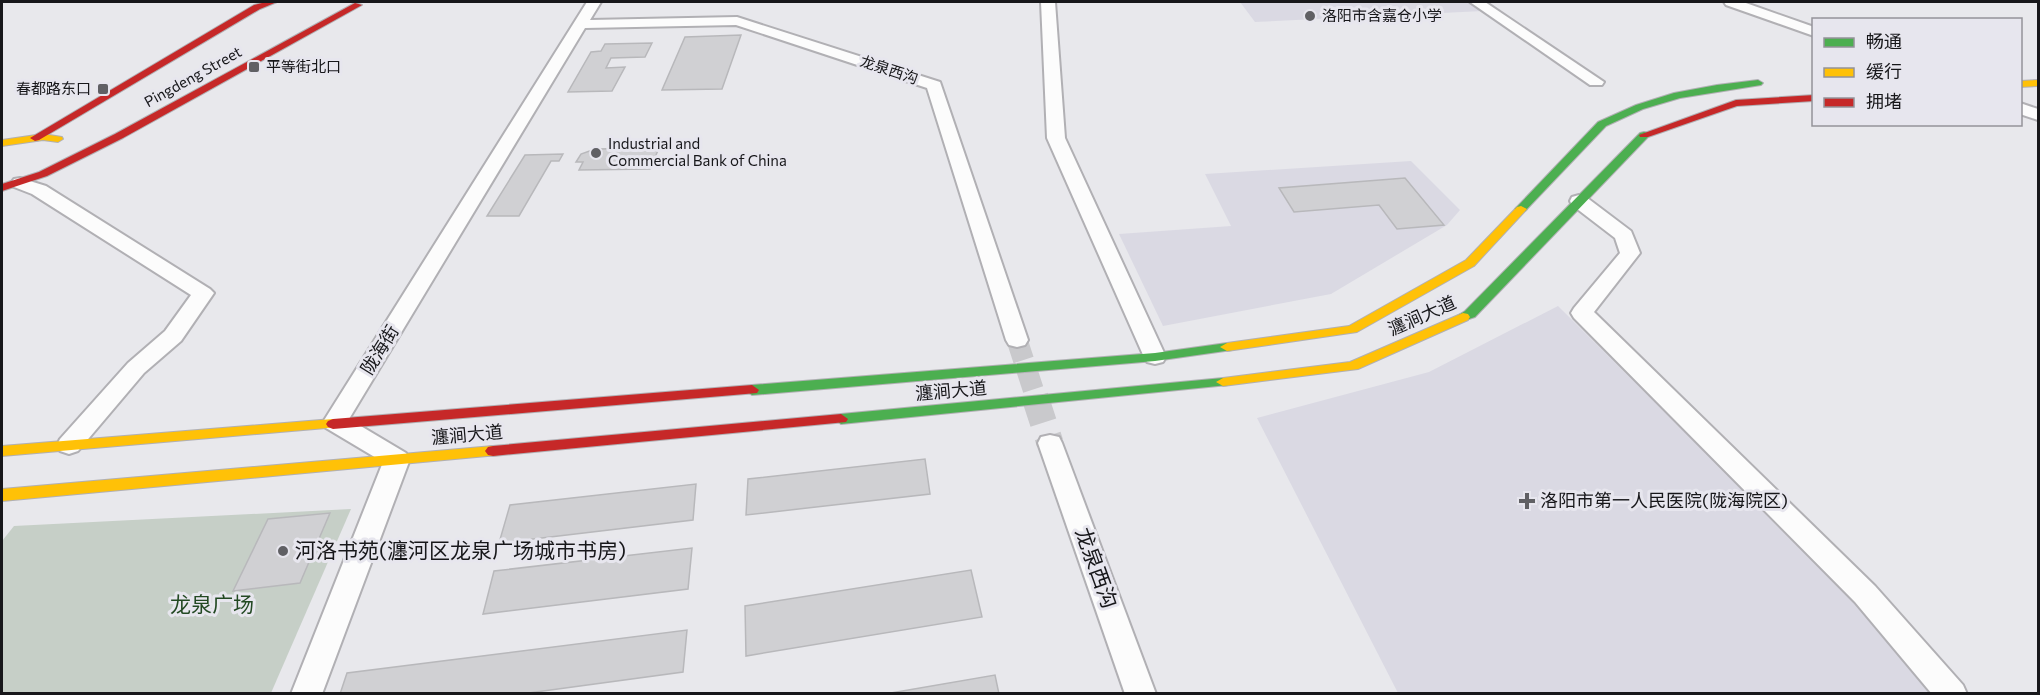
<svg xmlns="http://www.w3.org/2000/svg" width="2040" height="695" font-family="Commissioner,'Noto Sans SC',sans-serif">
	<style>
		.built { fill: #dad9e3 }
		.green { fill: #c6cfc7 }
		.building { fill: #d0d0d3; stroke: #b8b8bb; stroke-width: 1.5 }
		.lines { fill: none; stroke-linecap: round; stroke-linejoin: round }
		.street-tunnel-far1 { stroke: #c9c9cc; stroke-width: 21; stroke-dasharray: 21 10; stroke-linecap: butt }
		.street-tunnel { stroke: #c9c9cc; stroke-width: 27; stroke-dasharray: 27 14; stroke-linecap: butt }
		.street-casing { stroke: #b1b0b4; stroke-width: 4 }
		.fast-casing { stroke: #b1b0b4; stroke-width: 2 }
		.slow-casing { stroke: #b1b0b4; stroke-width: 2 }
		.jam-casing { stroke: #b1b0b4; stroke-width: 2 }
		.street { fill: #fcfcfc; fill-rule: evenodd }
		.fast { fill: #4caf50; fill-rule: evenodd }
		.slow { fill: #ffc107; fill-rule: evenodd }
		.jam { fill: #c62828; fill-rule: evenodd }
		.poi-dot { fill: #606064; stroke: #e7e6ee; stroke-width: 2 }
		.labels { text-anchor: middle; stroke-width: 6; stroke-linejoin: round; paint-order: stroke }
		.far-poi-label { font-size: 15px; fill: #17171a; stroke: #e7e6ee; text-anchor: start }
		.far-street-label { font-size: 15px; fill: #17171a; stroke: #e7e6ee }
		.street-label { font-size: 18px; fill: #17171a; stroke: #e7e6ee }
		.poi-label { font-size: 18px; fill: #17171a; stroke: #e7e6ee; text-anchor: start }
		.near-poi-label { font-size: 21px; fill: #17171a; stroke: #e7e6ee; text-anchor: start }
		.near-street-label { font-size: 21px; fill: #17171a; stroke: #e7e6ee }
		.near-park-label { font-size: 21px; fill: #234923; stroke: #e7e6ee }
	</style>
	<rect width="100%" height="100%" fill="#e8e8ec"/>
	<g class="built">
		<path d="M1240 2H1469L1483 11 1255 22Z"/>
		<path d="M1411 161 1460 210 1447 225 1331 294 1163 326 1119 234 1231 226 1205 174Z"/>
		<path d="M1558 306 1838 584 1933 693H1398L1257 418 1429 372Z"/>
	</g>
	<path class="green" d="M351 509 271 693 2 694V541L14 526Z"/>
	<g class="building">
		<path d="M741 35 722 89 662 90 685 37Z"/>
		<path d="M652 43 645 57 611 58 606 68 625 67 612 91 568 92 591 52 601 51 605 44Z"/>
		<path d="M659 148 650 169 579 170 583 162H576L581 154 595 149Z"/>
		<path d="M563 154 559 161H551L519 216H487L525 155Z"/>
		<path d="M1405 178 1444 225 1397 229 1379 205 1294 212 1279 188Z"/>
		<path d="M925 459 930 494 746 515 748 479Z"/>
		<path d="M696 484 693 520 499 543 510 505Z"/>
		<path d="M330 513 300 583 233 591 268 519Z"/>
		<path d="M692 548 688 589 483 614 494 571Z"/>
		<path d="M971 570 982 617 746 656 745 606Z"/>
		<path d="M687 630 683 672 521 694H340L347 673Z"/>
		<path d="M995 675 999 694H885Z"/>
	</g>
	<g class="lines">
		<path class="street-tunnel-far1" d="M1017 340 1036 398"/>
		<path class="street-tunnel" d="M1035 397 1050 443"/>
		<g class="street-casing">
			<g id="street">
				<path d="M587 2H601L590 20 737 17 940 82 1028 340 1025 345 1017 347 1009 345 1006 340 927 88 736 25 585 28 349 419 406 453 410 459 322 694H291L383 462 326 428 323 422Z"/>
				<path d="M1041 2H1055L1065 138 1166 357 1163 362 1155 364 1147 362 1144 357 1047 138Z"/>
				<path d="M1470 2H1485L1604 82 1602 85H1590Z"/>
				<path d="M1724 2H1743L1814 27V36L1726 5Z"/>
				<path d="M2020 103 2038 109V120L2020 114Z"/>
				<path d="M20 178 46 186 210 289 214 293 181 341 144 373 78 451 69 454 60 451 57 445 60 439 128 363 165 331 191 295 32 194 14 187 11 183 14 179Z"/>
				<path d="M1579 195 1586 197 1631 231 1640 253 1594 312 1875 586 1963 685 1967 694H1932L1855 602 1574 318 1571 313 1574 308 1620 253 1615 238 1572 205 1570 201 1572 197Z"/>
				<path d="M1050 435 1059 437 1062 443 1156 694H1125L1038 443 1041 437Z"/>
			</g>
		</g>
		<g class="fast-casing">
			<g id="fast">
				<path d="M1758 80 1763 83 1761 85 1680 98 1643 109 1606 126 1525 211 1521 212 1515 209 1598 122 1636 105 1674 93 1717 85Z"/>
				<path d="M1644 132 1648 133V137L1475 317 1463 321 1458 320 1456 317 1465 311 1640 133Z"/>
				<path d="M1227 343 1234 347 1232 350 1155 361 752 395 745 390 752 385 1155 353Z"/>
				<path d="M1223 378 1228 379 1230 382 1228 385 841 424 834 419 841 414Z"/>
			</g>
		</g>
		<g class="slow-casing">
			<g id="slow">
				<path d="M2038 80V86L2020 87V81Z"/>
				<path d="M43 134 62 137 63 139 58 142 43 140 2 146V140Z"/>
				<path d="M1521 206 1527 209 1525 211 1474 266 1357 332 1227 351 1220 347 1227 343 1349 326 1466 260 1517 207Z"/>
				<path d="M1463 313 1468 314 1470 317 1468 320 1358 369 1223 386 1216 382 1223 378 1350 362Z"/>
				<path d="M333 419 338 421 340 424 338 427 2 456V446Z"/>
				<path d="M493 446 498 447 501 451 498 455 2 501V489Z"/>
			</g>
		</g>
		<g class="jam-casing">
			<g id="jam">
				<path d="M266 2H277L260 9 39 140 35 141 30 138 254 5Z"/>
				<path d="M355 3 362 5 123 138 47 176 2 191V184L39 172 115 134Z"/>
				<path d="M1814 95V101L1737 106 1648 137H1640L1639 135 1736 100Z"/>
				<path d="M752 385 759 390 757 393 333 429 328 427 326 424 328 421 333 419Z"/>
				<path d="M841 414 848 419 846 422 493 456 488 455 485 451 488 447 493 446Z"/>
			</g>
		</g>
		<use href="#street" class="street"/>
		<use href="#fast" class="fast"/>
		<use href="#slow" class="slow"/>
		<use href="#jam" class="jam"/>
	</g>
	<g class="poi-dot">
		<circle cx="1310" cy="16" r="6"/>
		<rect x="248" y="61" width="12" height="12" rx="3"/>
		<rect x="97" y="83" width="12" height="12" rx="3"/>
		<circle cx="596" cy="153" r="6"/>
		<path d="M1524 492h6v6h6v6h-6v6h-6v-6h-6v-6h6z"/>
		<circle cx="283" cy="551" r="6"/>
	</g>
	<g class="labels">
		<g class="far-poi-label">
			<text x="1322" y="21">洛阳市含嘉仓小学</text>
			<text x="266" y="72">平等街北口</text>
			<text x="91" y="94" text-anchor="end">春都路东口</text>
			<text x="608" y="149">Industrial and<tspan x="608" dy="17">Commercial Bank of China</tspan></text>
		</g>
		<g class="far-street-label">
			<text transform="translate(889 70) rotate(18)" y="5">龙泉西沟</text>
			<text transform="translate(193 77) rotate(-29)" y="5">Pingdeng Street</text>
		</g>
		<g class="street-label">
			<text transform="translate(1422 316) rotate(-24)" y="6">瀍涧大道</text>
			<text transform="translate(380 350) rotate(-58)" y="6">陇海街</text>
			<text transform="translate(951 391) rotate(-5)" y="6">瀍涧大道</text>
			<text transform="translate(467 435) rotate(-5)" y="6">瀍涧大道</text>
		</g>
		<g class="poi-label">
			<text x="1540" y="507">洛阳市第一人民医院(陇海院区)</text>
		</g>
		<g class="near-poi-label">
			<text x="295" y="558">河洛书苑(瀍河区龙泉广场城市书房)</text>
		</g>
		<g class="near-street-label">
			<text transform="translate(1096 568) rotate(70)" y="7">龙泉西沟</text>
		</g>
		<g class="near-park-label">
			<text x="212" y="612">龙泉广场</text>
		</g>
	</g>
	<rect width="2040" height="695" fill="none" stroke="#17171a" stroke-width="6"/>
	<rect x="1812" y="18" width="210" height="108" fill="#e7e6ee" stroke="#949399" stroke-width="1.5"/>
	<rect x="1824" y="38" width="30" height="9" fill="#4caf50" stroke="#949399" stroke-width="1.5"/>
	<text x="1866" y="48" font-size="18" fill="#17171a">畅通</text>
	<rect x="1824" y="68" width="30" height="9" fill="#ffc107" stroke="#949399" stroke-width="1.5"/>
	<text x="1866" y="78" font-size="18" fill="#17171a">缓行</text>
	<rect x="1824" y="98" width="30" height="9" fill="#c62828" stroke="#949399" stroke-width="1.5"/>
	<text x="1866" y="108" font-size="18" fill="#17171a">拥堵</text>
</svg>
